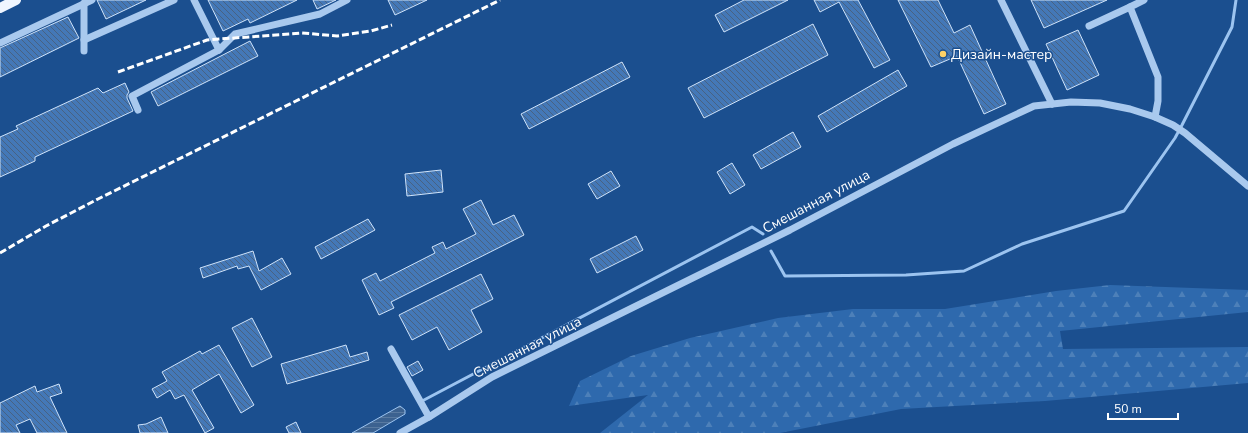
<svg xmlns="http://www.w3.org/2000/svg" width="1248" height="433" font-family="'Nunito Sans',sans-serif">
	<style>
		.forest { fill: url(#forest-firs) }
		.water { fill: url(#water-rules); stroke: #9cc4f0 }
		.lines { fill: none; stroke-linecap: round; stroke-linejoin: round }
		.stream { stroke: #9cc4f0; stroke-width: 3 }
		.building { fill: url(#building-back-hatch); stroke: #cfe3fa }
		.minor { stroke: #a9c9ee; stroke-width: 7 }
		.major { stroke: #f0f6ff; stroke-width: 10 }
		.rail { stroke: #fff; stroke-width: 3; stroke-dasharray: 7 3; stroke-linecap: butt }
		.poi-dot { fill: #ffd166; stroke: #1b4f8f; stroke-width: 1.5 }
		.labels { text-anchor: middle; stroke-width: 3; stroke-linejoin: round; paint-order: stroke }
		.poi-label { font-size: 14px; fill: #fff; stroke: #1b4f8f; text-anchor: start }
		.street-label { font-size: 14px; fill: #fff; stroke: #1b4f8f }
	</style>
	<defs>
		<pattern id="forest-firs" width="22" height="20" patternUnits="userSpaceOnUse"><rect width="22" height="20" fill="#2e69ad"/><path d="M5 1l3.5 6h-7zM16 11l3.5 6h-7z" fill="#4d80b9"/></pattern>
		<pattern id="water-rules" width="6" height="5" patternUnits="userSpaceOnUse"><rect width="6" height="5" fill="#3c6290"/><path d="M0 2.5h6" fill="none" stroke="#597aa1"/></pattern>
		<pattern id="building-back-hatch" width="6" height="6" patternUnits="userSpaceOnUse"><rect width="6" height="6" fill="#4478b7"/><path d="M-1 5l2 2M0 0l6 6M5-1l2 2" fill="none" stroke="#486282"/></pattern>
	</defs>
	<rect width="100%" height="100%" fill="#1b4f8f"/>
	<path class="forest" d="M1110 285 1248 290V312L1060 331 1063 349 1248 347V383L1045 401 901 409 780 433H600L648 395 569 406 580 381 631 356 690 338 778 318 853 309H945L1056 291Z"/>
	<path class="water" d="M400 406 405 410V414L373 433H352Z"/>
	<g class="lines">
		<g class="stream">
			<path d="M771 251 785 276 906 275 964 271 1022 244 1124 211 1175 138 1182 125 1232 27 1236 0"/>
			<path d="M424 400 752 227 763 234"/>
		</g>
	</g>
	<g class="building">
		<path d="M97 0H146L106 19Z"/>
		<path d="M208 0H297L250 23 248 19 223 31Z"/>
		<path d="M313 0H336L317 9Z"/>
		<path d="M388 0H427L395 15Z"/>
		<path d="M744 0H788L724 32 715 15Z"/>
		<path d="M814 0H858L890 60 874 68 839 2 820 12Z"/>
		<path d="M898 0H938L954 33 970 25 1006 104 984 114 957 56 931 67Z"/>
		<path d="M1031 0H1107L1044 28Z"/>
		<path d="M68 17 79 38 0 77V48Z"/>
		<path d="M813 24 828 55 704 118 688 88Z"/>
		<path d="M1078 30 1099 75 1067 90 1046 44Z"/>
		<path d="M250 41 258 56 158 106 151 92Z"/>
		<path d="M622 62 630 77 529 129 521 114Z"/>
		<path d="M898 70 907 86 827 132 818 116Z"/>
		<path d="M125 83 129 92 127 95V98L133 111 35 157V161L0 177V137L18 129 16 126 98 88 103 93Z"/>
		<path d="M793 132 801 147 761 169 753 155Z"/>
		<path d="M732 163 745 185 730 194 717 172Z"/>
		<path d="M441 170 443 192 407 196 405 174Z"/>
		<path d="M611 171 620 186 597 199 588 184Z"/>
		<path d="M481 200 493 225 514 215 524 235 391 302 394 308 379 315 362 280 376 273 380 281 435 253 432 247 443 242 446 249 476 234 463 209Z"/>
		<path d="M368 219 375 230 321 259 315 247Z"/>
		<path d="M636 236 643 250 597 273 590 259Z"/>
		<path d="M253 251 259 271 282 258 291 274 261 290 249 266 238 269 237 266 203 278 200 268Z"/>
		<path d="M481 274 493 299 471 310 482 332 449 350 437 327 412 340 399 315Z"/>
		<path d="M252 318 272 357 252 367 232 328Z"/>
		<path d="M219 345 254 405 241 413 219 374 192 390 214 428 205 433 184 395 175 399 170 390 157 398 152 389 167 381 162 372 200 351 202 354Z"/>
		<path d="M346 345 350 357 367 352 369 360 287 384 281 364Z"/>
		<path d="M418 361 423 370 412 376 407 367Z"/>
		<path d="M59 384 62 393 50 397 67 433H37L30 419 16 425 20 433H0V403L35 386 37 392Z"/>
		<path d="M161 417 168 433H140L138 425 146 424Z"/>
		<path d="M296 422 301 433H289L286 427Z"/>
	</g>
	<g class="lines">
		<g class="minor">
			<path d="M194 0 219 50"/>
			<path d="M1001 0 1052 104"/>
			<path d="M1144 0 1130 7 1158 77V101L1155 117"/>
			<path d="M1089 26 1130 7"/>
			<path d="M84 40 174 0"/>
			<path d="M0 43 92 0"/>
			<path d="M84 51V3"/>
			<path d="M138 110 132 96 219 50 235 34 320 14 347 0"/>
			<path d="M391 349 429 417"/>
			<path d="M400 433 429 417 492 377 790 230 953 144 1034 106 1071 102 1100 103 1130 109 1155 117 1173 125 1185 133 1248 186"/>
		</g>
		<path class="major" d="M0 8 16 0"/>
		<g class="rail">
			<path d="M118 72 207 40 302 33 337 36 371 31 392 25"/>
			<path d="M0 253 46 226 98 199 500 0"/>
		</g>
	</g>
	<circle class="poi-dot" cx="943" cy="54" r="4"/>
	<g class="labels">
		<g class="poi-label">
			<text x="951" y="59">Дизайн-мастер</text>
		</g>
		<g class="street-label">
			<text transform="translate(816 201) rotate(-28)" y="5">Смешанная улица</text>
			<text transform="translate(527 347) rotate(-27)" y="5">Смешанная улица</text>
		</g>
	</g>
	<path d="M1108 413v6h70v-6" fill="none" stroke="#ffffff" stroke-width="2"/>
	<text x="1114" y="413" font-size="12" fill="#ffffff" stroke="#1b4f8f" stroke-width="3" paint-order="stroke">50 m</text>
</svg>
